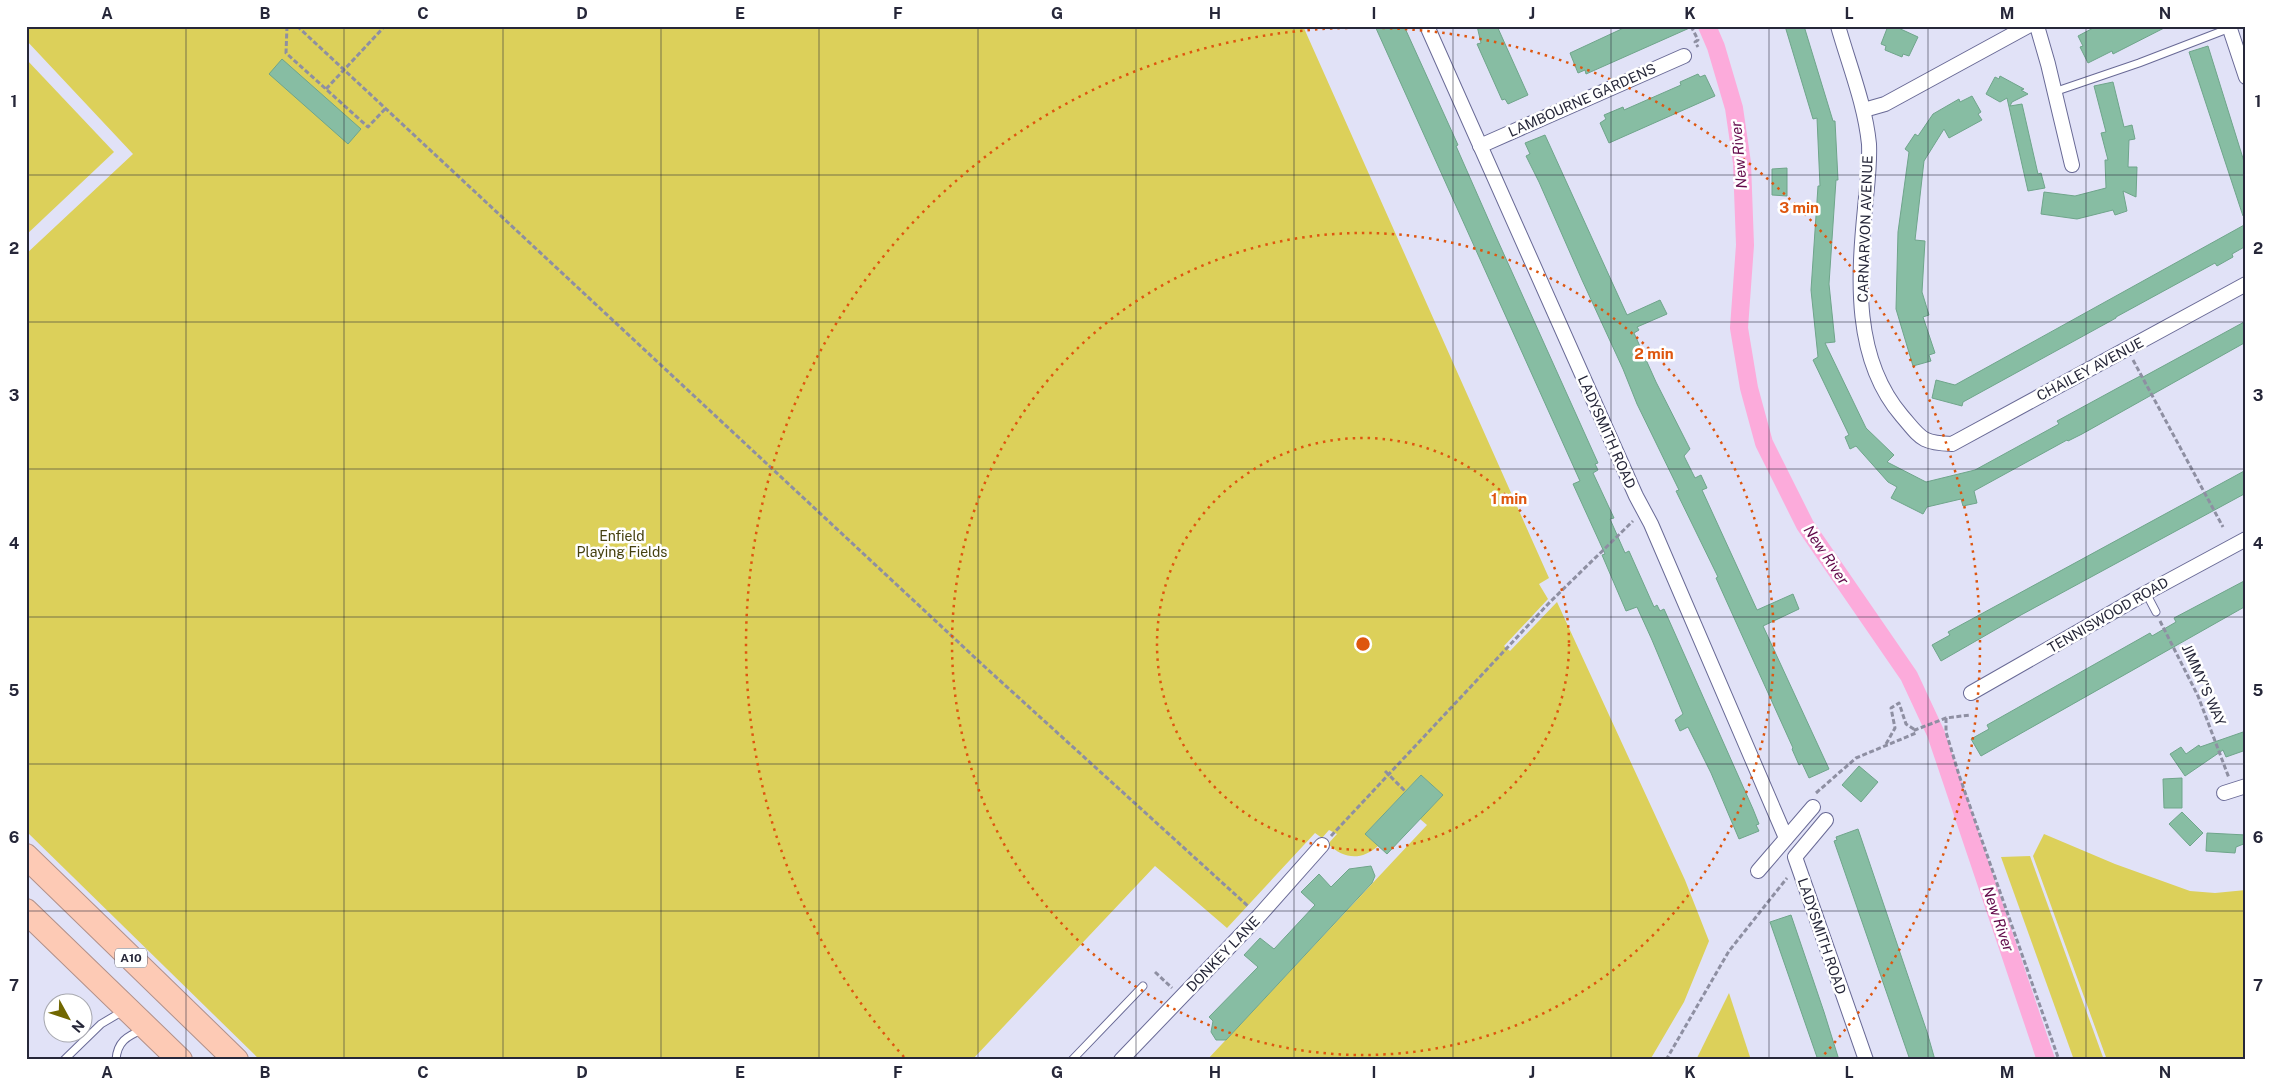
<svg xmlns="http://www.w3.org/2000/svg" width="2272" height="1086" font-family="'Public Sans',sans-serif">
	<style>
		.green { fill: #dcd05a }
		.lines { fill: none; stroke-linecap: round; stroke-linejoin: round }
		.canal { stroke: #fcabdb; stroke-width: 18 }
		.building { fill: #87bda3; stroke: #6fa58b }
		.lane-casing { stroke: #696a96; stroke-width: 9 }
		.street-casing { stroke: #696a96; stroke-width: 16 }
		.highway-casing { stroke: #b2918a; stroke-width: 26 }
		.path { stroke: #8e8fa2; stroke-width: 3; stroke-dasharray: 5 2.5; stroke-linecap: butt }
		.lane { stroke: #fff; stroke-width: 7 }
		.street { stroke: #fff; stroke-width: 14 }
		.highway { stroke: #fdcab5; stroke-width: 24 }
		.grid { fill: none; stroke: #262739; stroke-width: 1; stroke-opacity: 0.55 }
		.ring { fill: none; stroke: #de560e; stroke-width: 2.5; stroke-dasharray: 2.5 5 }
		.labels { text-anchor: middle; stroke-width: 5; stroke-linejoin: round; paint-order: stroke }
		.shield { fill: #fff; stroke: #676874; stroke-width: 1 }
		.shield-label { font-size: 12px; font-weight: bold; fill: #262739 }
		.street-label { font-size: 14px; fill: #262739; stroke: #fff }
		.park-label { font-size: 14px; fill: #464110; stroke: #fff }
		.water-label { font-size: 15px; font-style: italic; fill: #620949; stroke: #fff }
		.centre { fill: #de560e; stroke: #fff; stroke-width: 2.5 }
		.ring-label { font-size: 15px; text-anchor: middle; font-weight: bold; fill: #de560e; stroke: #fff; stroke-width: 5; stroke-linejoin: round; paint-order: stroke }
		.neatline { fill: none; stroke: #262739; stroke-width: 2 }
		.grid-label { font-size: 16px; text-anchor: middle; font-weight: bold; fill: #262739 }
	</style>
	<rect width="100%" height="100%" fill="#e1e2f7"/>
	<g class="green">
		<path d="M26 26H1303L1549 578 1539 584 1548 599 1504 646 1510 651 1557 602 1685 880 1709 941 1684 1002 1650 1060H1207L1427 825 1420 819 1443 795 1421 775 1365 834 1378 846C1361 861 1344 859 1328 844L1337 834 1329 830 1322 838 1315 833 1227 928 1155 866 972 1060H260L26 831V254L133 154 26 40Z"/>
		<path d="M26 59 114 152 26 235Z"/>
		<path d="M2044 834 2115 864 2190 891 2215 893 2246 890V1060H2107L2033 856Z"/>
		<path d="M2030 856 2104 1060H2074L2001 857Z"/>
		<path d="M1729 993 1751 1060H1696Z"/>
	</g>
	<g class="lines">
		<path class="canal" d="M1707 26 1716 47 1734 108 1742 163 1745 245 1739 328 1749 388 1764 443 1805 525 1909 676 1936 734 2046 1060"/>
	</g>
	<g class="building">
		<path d="M1375 26H1404L1458 145 1456 146 1493 230 1598 463 1595 464 1598 470 1593 473 1614 518 1610 519 1625 553 1629 551 1654 607 1657 605 1660 611 1664 609 1753 809 1759 824 1756 825 1759 831 1739 839 1711 773 1688 727 1680 731 1675 720 1683 714 1652 640 1637 607 1626 611 1602 555 1605 554 1573 484 1580 481Z"/>
		<path d="M1477 26H1497L1528 95 1508 104 1505 99 1502 100 1477 44 1481 43Z"/>
		<path d="M1628 26H1694L1586 74 1585 70 1578 73 1570 53Z"/>
		<path d="M1785 26H1804L1833 121H1835L1838 180H1836L1829 284 1835 342 1825 343 1866 428 1894 455 1887 462 1926 482 1975 470 2059 424 2057 421 2125 384 2142 375 2143 377 2246 321V342L2082 434 2068 441 2067 440 1974 491 1977 503 1963 506 1961 499 1927 507 1923 514 1891 498 1897 487 1888 482 1856 446 1850 449 1845 437 1849 435 1813 360 1818 357 1811 290 1818 186H1820L1817 118 1813 119Z"/>
		<path d="M1888 26H1894L1918 37 1909 56 1903 54 1902 57 1885 50 1886 46 1881 44Z"/>
		<path d="M2097 26H2168L2113 54 2112 51 2088 63 2080 47 2083 46 2078 36Z"/>
		<path d="M2208 46 2246 168V216H2243L2189 52Z"/>
		<path d="M282 59 361 129 348 144 269 74Z"/>
		<path d="M1698 74 1700 77 1705 75 1715 96 1609 143 1600 123 1606 119 1604 115 1623 107 1624 110 1681 85 1680 82Z"/>
		<path d="M2000 76 2024 89 2021 90 2028 94 2012 102 2010 106 2022 104 2038 174 2041 173 2045 188 2028 191 2007 98 2000 102 1986 94 1995 77 1999 79Z"/>
		<path d="M2113 82 2124 127 2132 125 2135 139 2129 140 2128 167H2137L2136 197 2123 191 2127 211 2115 215 2113 210 2077 219 2041 214 2044 192 2075 196 2106 188 2105 160H2108L2101 133 2106 132 2094 86Z"/>
		<path d="M1972 96 1981 112 1978 114 1982 120 1949 138 1944 129 1924 161 1915 240 1925 241 1922 292 1929 315 1923 317 1935 353 1929 355 1931 361 1913 366 1896 309 1898 232 1909 152 1905 149 1915 134 1918 136 1933 114 1959 99 1960 102Z"/>
		<path d="M1545 135 1627 315 1660 300 1667 314 1637 327 1639 330 1634 333 1656 382 1690 449 1684 456 1695 478 1701 475 1707 488 1702 490 1757 610 1793 594 1799 609 1763 626 1829 769 1809 778 1802 763 1799 765 1792 749 1793 748 1716 578 1718 577 1676 491 1679 490 1637 404 1623 369 1582 280 1539 182 1526 156 1530 154 1525 143Z"/>
		<path d="M1787 168V196L1772 195V169Z"/>
		<path d="M2246 224V246L2232 254 2233 257 2217 266 2215 263 2116 317V318L1963 402 1962 406 1932 398 1936 380 1955 385Z"/>
		<path d="M2246 470V493L2021 615 1941 661 1932 645 1950 635 1948 632Z"/>
		<path d="M2246 580V606L1981 756 1971 739 1989 729 1987 725 2150 633 2152 636 2176 622 2174 618Z"/>
		<path d="M2246 731V750L2226 757 2223 750 2185 776 2170 754 2181 747 2186 754 2199 745 2200 747Z"/>
		<path d="M1859 766 1878 782 1861 802 1842 785Z"/>
		<path d="M1421 775 1443 795 1387 854 1365 834Z"/>
		<path d="M2182 778V808H2164L2163 779Z"/>
		<path d="M2182 812 2203 833 2190 846 2169 824Z"/>
		<path d="M1858 829 1927 1032 1935 1060H1910L1834 841 1837 840 1836 837Z"/>
		<path d="M2207 833 2246 835V843L2236 847 2235 853 2206 851Z"/>
		<path d="M1371 866 1375 876 1372 883 1226 1040H1216L1211 1032 1213 1021 1209 1017 1258 967 1244 955 1260 938 1274 949 1315 905 1301 892 1319 874 1331 887 1349 869Z"/>
		<path d="M1791 915 1824 1012 1839 1060H1818L1770 922Z"/>
	</g>
	<g class="lines">
		<g class="lane-casing">
			<g id="lane">
				<path d="M2054 92 2139 63 2230 28"/>
				<path d="M2146 593 2156 612"/>
				<path d="M64 1060 101 1024 123 1011"/>
				<path d="M116 1060C117 1042 127 1036 142 1030"/>
				<path d="M1072 1060 1143 986"/>
			</g>
		</g>
		<g class="street-casing">
			<g id="street">
				<path d="M1427 26 1636 496 1651 524 1786 838"/>
				<path d="M1838 26C1849 65 1865 104 1869 144 1870 166 1867 186 1865 208 1858 278 1853 359 1902 416 1921 438 1921 443 1952 444L2246 284"/>
				<path d="M2037 26 2048 64 2072 165"/>
				<path d="M2229 26 2246 77"/>
				<path d="M1864 110 1885 104 2028 26"/>
				<path d="M1480 146 1684 56"/>
				<path d="M1971 693 2146 593 2246 539"/>
				<path d="M2224 793 2246 786"/>
				<path d="M1826 820 1795 857 1866 1060"/>
				<path d="M1758 871 1813 807"/>
				<path d="M1121 1060 1259 916 1322 845"/>
			</g>
		</g>
		<g class="highway-casing">
			<g id="highway">
				<path d="M26 856 236 1060"/>
				<path d="M26 911 180 1060"/>
			</g>
		</g>
		<g class="path">
			<path d="M287 26 286 53 368 127 385 109"/>
			<path d="M297 26 985 667 1249 907"/>
			<path d="M1691 26 1698 40 1695 42 1698 47"/>
			<path d="M326 89 385 26"/>
			<path d="M2133 360 2223 527"/>
			<path d="M2160 621 2198 696 2229 778"/>
			<path d="M1946 718V732L1959 775 2059 1060"/>
			<path d="M1886 744 1895 728 1891 708 1899 703 1906 724 1915 730"/>
			<path d="M1385 771 1405 791"/>
			<path d="M1816 793 1856 758 1916 733 1915 730 1946 718 1970 715"/>
			<path d="M1331 836 1550 602 1633 521"/>
			<path d="M1155 972 1172 988"/>
			<path d="M1666 1060 1729 951 1787 878"/>
		</g>
		<use href="#lane" class="lane"/>
		<use href="#street" class="street"/>
		<use href="#highway" class="highway"/>
	</g>
	<path class="grid" d="M186 26V1060M344 26V1060M503 26V1060M661 26V1060M819 26V1060M978 26V1060M1136 26V1060M1294 26V1060M1453 26V1060M1611 26V1060M1769 26V1060M1928 26V1060M2086 26V1060M26 175H2246M26 322H2246M26 469H2246M26 617H2246M26 764H2246M26 911H2246"/>
	<g class="ring">
		<circle cx="1363" cy="644" r="206"/>
		<circle cx="1363" cy="644" r="411"/>
		<path d="M904 1057A617 617 0 1 1 1822 1057"/>
	</g>
	<g class="labels">
		<rect class="shield" x="115" y="948.5" width="32" height="19" rx="4"/>
		<g class="shield-label">
			<text x="131" y="962">A10</text>
		</g>
		<g class="street-label">
			<text transform="translate(1582 100) rotate(-24)" y="5">LAMBOURNE GARDENS</text>
			<text transform="translate(1865 229) rotate(-88)" y="5">CARNARVON AVENUE</text>
			<text transform="translate(2090 369) rotate(-28)" y="5">CHAILEY AVENUE</text>
			<text transform="translate(1607 432) rotate(66)" y="5">LADYSMITH ROAD</text>
			<text transform="translate(2108 615) rotate(-30)" y="5">TENNISWOOD ROAD</text>
			<text transform="translate(2204 685) rotate(66)" y="5">JIMMY'S WAY</text>
			<text transform="translate(1822 936) rotate(71)" y="5">LADYSMITH ROAD</text>
			<text transform="translate(1223 954) rotate(-46)" y="5">DONKEY LANE</text>
		</g>
		<g class="park-label">
			<text x="622" y="541">Enfield<tspan x="622" dy="16">Playing Fields</tspan></text>
		</g>
		<g class="water-label">
			<text transform="translate(1739 155) rotate(-95)" y="5">New River</text>
			<text transform="translate(1826 555) rotate(56)" y="5">New River</text>
			<text transform="translate(1998 919) rotate(71)" y="5">New River</text>
		</g>
	</g>
	<circle cx="1363" cy="644" r="8" class="centre"/>
	<g class="ring-label">
		<text x="1799" y="213">3 min</text>
		<text x="1654" y="359">2 min</text>
		<text x="1509" y="504">1 min</text>
	</g>
	<rect width="2272" height="1086" fill="none" stroke="#ffffff" stroke-width="55"/>
	<g transform="translate(68 1018) rotate(130)"><circle r="24" fill="#ffffff" stroke="#a8a9b0"/>
	<path d="M0-4L9 19L0 12L-9 19Z" fill="#716700"/>
	<text y="-8" font-size="14" font-weight="bold" text-anchor="middle" fill="#262739">N</text>
	</g>
	<rect x="28" y="28" width="2216" height="1030" class="neatline"/>
	<g class="grid-label">
		<text x="107" y="19">A</text>
		<text x="265" y="19">B</text>
		<text x="423" y="19">C</text>
		<text x="582" y="19">D</text>
		<text x="740" y="19">E</text>
		<text x="898" y="19">F</text>
		<text x="1057" y="19">G</text>
		<text x="1215" y="19">H</text>
		<text x="1374" y="19">I</text>
		<text x="1532" y="19">J</text>
		<text x="1690" y="19">K</text>
		<text x="1849" y="19">L</text>
		<text x="2007" y="19">M</text>
		<text x="2165" y="19">N</text>
		<text x="14" y="107">1</text>
		<text x="2258" y="107">1</text>
		<text x="14" y="254">2</text>
		<text x="2258" y="254">2</text>
		<text x="14" y="401">3</text>
		<text x="2258" y="401">3</text>
		<text x="14" y="549">4</text>
		<text x="2258" y="549">4</text>
		<text x="14" y="696">5</text>
		<text x="2258" y="696">5</text>
		<text x="14" y="843">6</text>
		<text x="2258" y="843">6</text>
		<text x="14" y="991">7</text>
		<text x="2258" y="991">7</text>
		<text x="107" y="1078">A</text>
		<text x="265" y="1078">B</text>
		<text x="423" y="1078">C</text>
		<text x="582" y="1078">D</text>
		<text x="740" y="1078">E</text>
		<text x="898" y="1078">F</text>
		<text x="1057" y="1078">G</text>
		<text x="1215" y="1078">H</text>
		<text x="1374" y="1078">I</text>
		<text x="1532" y="1078">J</text>
		<text x="1690" y="1078">K</text>
		<text x="1849" y="1078">L</text>
		<text x="2007" y="1078">M</text>
		<text x="2165" y="1078">N</text>
	</g>
</svg>
